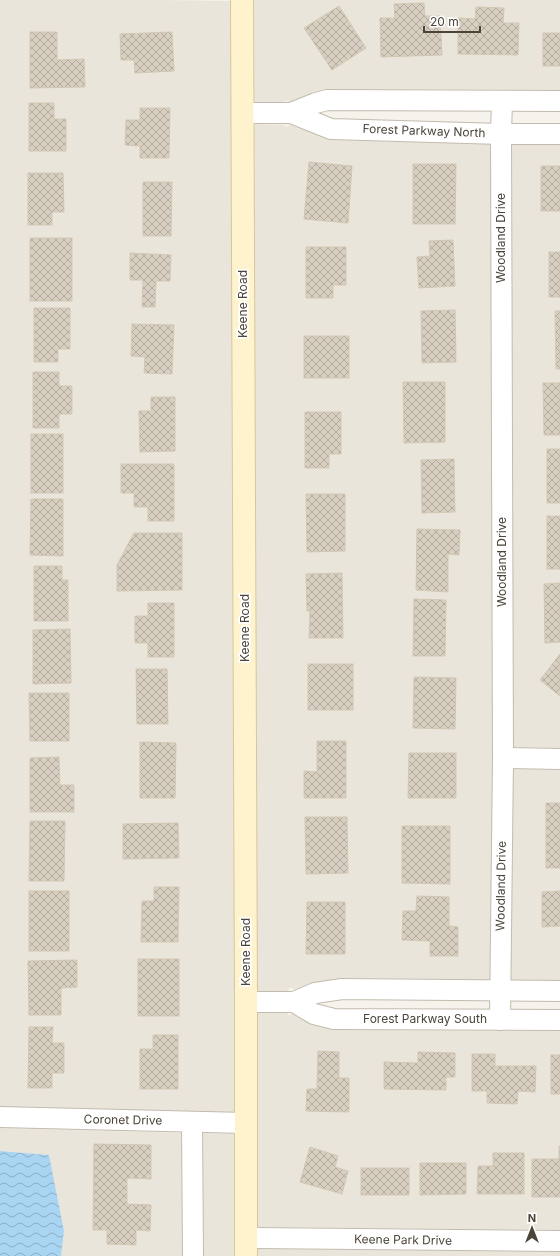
<svg xmlns="http://www.w3.org/2000/svg" width="560" height="1256" font-family="Inter,sans-serif">
	<style>
		.residential { fill: #eae5da }
		.water { fill: url(#water-waves) }
		.building { fill: url(#building-cross-hatch); stroke: #d3c7b4 }
		.lines { fill: none; stroke-linecap: round; stroke-linejoin: round }
		.minor-casing { stroke: #c2bbae; stroke-width: 22 }
		.secondary-casing { stroke: #d6c79b; stroke-width: 24 }
		.minor { stroke: #fff; stroke-width: 20 }
		.secondary { stroke: #fff3cd; stroke-width: 22 }
		.labels { text-anchor: middle; stroke-width: 3.5; stroke-linejoin: round; paint-order: stroke }
		.street-label { font-size: 12px; fill: #4b4439; stroke: #fff }
	</style>
	<defs>
		<pattern id="water-waves" width="16" height="10" patternUnits="userSpaceOnUse"><rect width="16" height="10" fill="#a9d4f2"/><path d="M0 5q4-4 8 0t8 0" fill="none" stroke="#8caec5"/></pattern>
		<pattern id="building-cross-hatch" width="8" height="8" patternUnits="userSpaceOnUse"><rect width="8" height="8" fill="#d8cfc1"/><path d="M0 0l8 8M0 8l8-8" fill="none" stroke="#b1aa9e"/></pattern>
	</defs>
	<rect width="100%" height="100%" fill="#f6f3ec"/>
	<g class="residential">
		<path d="M0 0H156L232 1 236 1112 0 1107Z"/>
		<path d="M251 0H560V90L327 89 314 92 291 102 285 100 284 103 252 102Z"/>
		<path d="M252 124 284 125 285 127 291 125 332 140 491 144 493 758 490 980 342 978 314 983 295 990 290 987 288 991H256Z"/>
		<path d="M511 144 560 145V748L513 747Z"/>
		<path d="M513 769 560 770V981L509 980Z"/>
		<path d="M256 1013H287L288 1015 293 1014 312 1025 334 1030 560 1031V1230L256 1227Z"/>
		<path d="M0 1128 183 1133 184 1256H61L64 1231 49 1155 0 1151Z"/>
		<path d="M202 1133 236 1134V1256H203Z"/>
		<path d="M256 1249 560 1252V1256H256Z"/>
	</g>
	<path class="water" d="M0 1151 49 1155 64 1231 61 1256H0Z"/>
	<g class="building">
		<path d="M424 3 425 16H440L442 55 381 57 380 18H395L394 4Z"/>
		<path d="M339 6 366 48 332 70 304 28Z"/>
		<path d="M476 7 504 8 503 23H519L518 55 458 54V18L475 19Z"/>
		<path d="M30 32H57V60L84 59 85 87 30 88Z"/>
		<path d="M172 32 174 71 135 73 134 60H121L120 34Z"/>
		<rect x="543" y="33" width="17" height="33"/>
		<path d="M29 103H54V119H66V151H29Z"/>
		<path d="M140 108H170L169 158H140V146L125 145 126 120H140Z"/>
		<path d="M309 162 352 166 348 223 304 219Z"/>
		<path d="M413 164H456L455 224H413Z"/>
		<rect x="541" y="166" width="19" height="45"/>
		<path d="M28 173H63L64 212H52V225H28Z"/>
		<path d="M143 182H172L171 236H143Z"/>
		<rect x="30" y="238" width="42" height="63"/>
		<path d="M453 240 455 286 419 288 417 257 430 256 429 241Z"/>
		<path d="M306 247H346V285H333V298H306Z"/>
		<rect x="549" y="252" width="11" height="45"/>
		<path d="M130 253 171 255 170 281H156L155 307H142L143 280H130Z"/>
		<path d="M34 308H70V349H58V362H34Z"/>
		<path d="M455 310 456 362 422 363 421 311Z"/>
		<path d="M555 311H560V369H556Z"/>
		<path d="M132 324 174 325 172 374 144 373 145 357 131 356Z"/>
		<rect x="304" y="336" width="45" height="42"/>
		<path d="M33 372H59V386H72V414H59V428H33Z"/>
		<path d="M403 382H445V442L404 443Z"/>
		<path d="M543 383H560V435H544Z"/>
		<path d="M151 397H175V451L140 452 139 411H151Z"/>
		<path d="M305 412H341V454H329V468H305Z"/>
		<rect x="31" y="434" width="32" height="59"/>
		<rect x="547" y="449" width="13" height="54"/>
		<path d="M454 459 455 512 422 513 421 460Z"/>
		<path d="M121 464H174V521H148V507H134V493H121Z"/>
		<path d="M306 494H345V551L307 552Z"/>
		<path d="M31 499H63V556L30 555Z"/>
		<rect x="547" y="516" width="13" height="53"/>
		<path d="M417 529 460 530 459 555 448 554V592L416 590Z"/>
		<path d="M134 533H182V590L117 591V565Z"/>
		<path d="M34 566H62V580H68V621H34Z"/>
		<path d="M342 573 343 638H309L310 611H307L306 574Z"/>
		<path d="M560 583V642L545 643 544 584Z"/>
		<path d="M414 599 446 600 445 656H413Z"/>
		<path d="M148 603H174V657H148V643H135V616H148Z"/>
		<path d="M70 629 71 683 33 684V630Z"/>
		<path d="M560 654V696L540 680Z"/>
		<rect x="308" y="664" width="45" height="46"/>
		<path d="M136 669H167L168 724H137Z"/>
		<path d="M414 677 456 678 455 729 413 728Z"/>
		<path d="M29 693H69V741H30Z"/>
		<path d="M317 741H346V798H304V771L317 772Z"/>
		<path d="M140 742 176 743 175 798H140Z"/>
		<path d="M409 753H456V798H408Z"/>
		<path d="M59 757 60 785H74V812H30V758Z"/>
		<rect x="546" y="803" width="14" height="65"/>
		<path d="M305 817H347L348 873 306 874Z"/>
		<path d="M30 821H65L64 881H29Z"/>
		<path d="M178 823 179 858 123 859V824Z"/>
		<path d="M402 826H450V884L402 883Z"/>
		<path d="M154 887H179L178 942H141L142 901H154Z"/>
		<rect x="29" y="891" width="40" height="60"/>
		<path d="M560 891V926L542 927V892Z"/>
		<path d="M417 896 449 897V926L458 927V956H430V941L402 940 403 911H416Z"/>
		<path d="M307 902H345V954H306Z"/>
		<rect x="138" y="959" width="41" height="57"/>
		<path d="M77 960V987L61 988V1015H29L28 961Z"/>
		<path d="M29 1027H53L52 1043H64V1073H52V1088H28Z"/>
		<path d="M153 1035H178V1089H140V1049H153Z"/>
		<path d="M318 1051 339 1052V1078H349V1112L306 1111 307 1089H317Z"/>
		<path d="M418 1052 455 1053V1077H446V1090L384 1089V1062L418 1063Z"/>
		<path d="M472 1054H495V1066H536L535 1092 518 1091 517 1104 487 1103V1091H472Z"/>
		<rect x="551" y="1055" width="9" height="39"/>
		<path d="M94 1144 151 1145V1179L127 1178V1204L151 1205 150 1231 136 1230V1245L107 1244V1230H93Z"/>
		<path d="M559 1146H560V1197H532V1159H559Z"/>
		<path d="M310 1147 338 1156 335 1167 348 1171 342 1194 300 1182Z"/>
		<path d="M493 1153H524V1194H477L478 1166H493Z"/>
		<path d="M420 1163H466V1194L420 1195Z"/>
		<rect x="361" y="1168" width="48" height="27"/>
	</g>
	<g class="lines">
		<g class="minor-casing">
			<g id="minor">
				<path d="M243 113H291L316 103 327 100 560 101"/>
				<path d="M291 113 331 129 501 134H560"/>
				<path d="M503 758 560 759"/>
				<path d="M246 1002H294L315 993 342 989 560 991"/>
				<path d="M294 1002 314 1014 334 1019 560 1020"/>
				<path d="M500 1020 503 758 501 134 502 101"/>
				<path d="M0 1117 246 1123"/>
				<path d="M192 1122 193 1256"/>
				<path d="M246 1238 560 1241"/>
			</g>
		</g>
		<g class="secondary-casing">
			<path id="secondary" d="M242 0 246 1002V1256"/>
		</g>
		<use href="#minor" class="minor"/>
		<use href="#secondary" class="secondary"/>
	</g>
	<g class="labels">
		<g class="street-label">
			<text transform="translate(424 131) rotate(2)" y="4">Forest Parkway North</text>
			<text transform="translate(501 238) rotate(-90)" y="4">Woodland Drive</text>
			<text transform="translate(243 304) rotate(-90)" y="4">Keene Road</text>
			<text transform="translate(502 562) rotate(-90)" y="4">Woodland Drive</text>
			<text transform="translate(245 628) rotate(-90)" y="4">Keene Road</text>
			<text transform="translate(501 886) rotate(-89)" y="4">Woodland Drive</text>
			<text transform="translate(246 952) rotate(-90)" y="4">Keene Road</text>
			<text x="425" y="1023">Forest Parkway South</text>
			<text transform="translate(123 1120) rotate(1)" y="4">Coronet Drive</text>
			<text transform="translate(403 1240) rotate(1)" y="4">Keene Park Drive</text>
		</g>
	</g>
	<g transform="translate(532 1228)" stroke="#ffffff" stroke-width="3" paint-order="stroke">
	<path d="M0-3L7 15L0 10L-7 15Z" fill="#4b4439"/>
	<text y="-6" font-size="11" font-weight="bold" text-anchor="middle" fill="#4b4439">N</text>
	</g>
	<path d="M424 26v6h56v-6" fill="none" stroke="#4b4439" stroke-width="2"/>
	<text x="430" y="26" font-size="12" fill="#4b4439" stroke="#ffffff" stroke-width="3" paint-order="stroke">20 m</text>
</svg>
